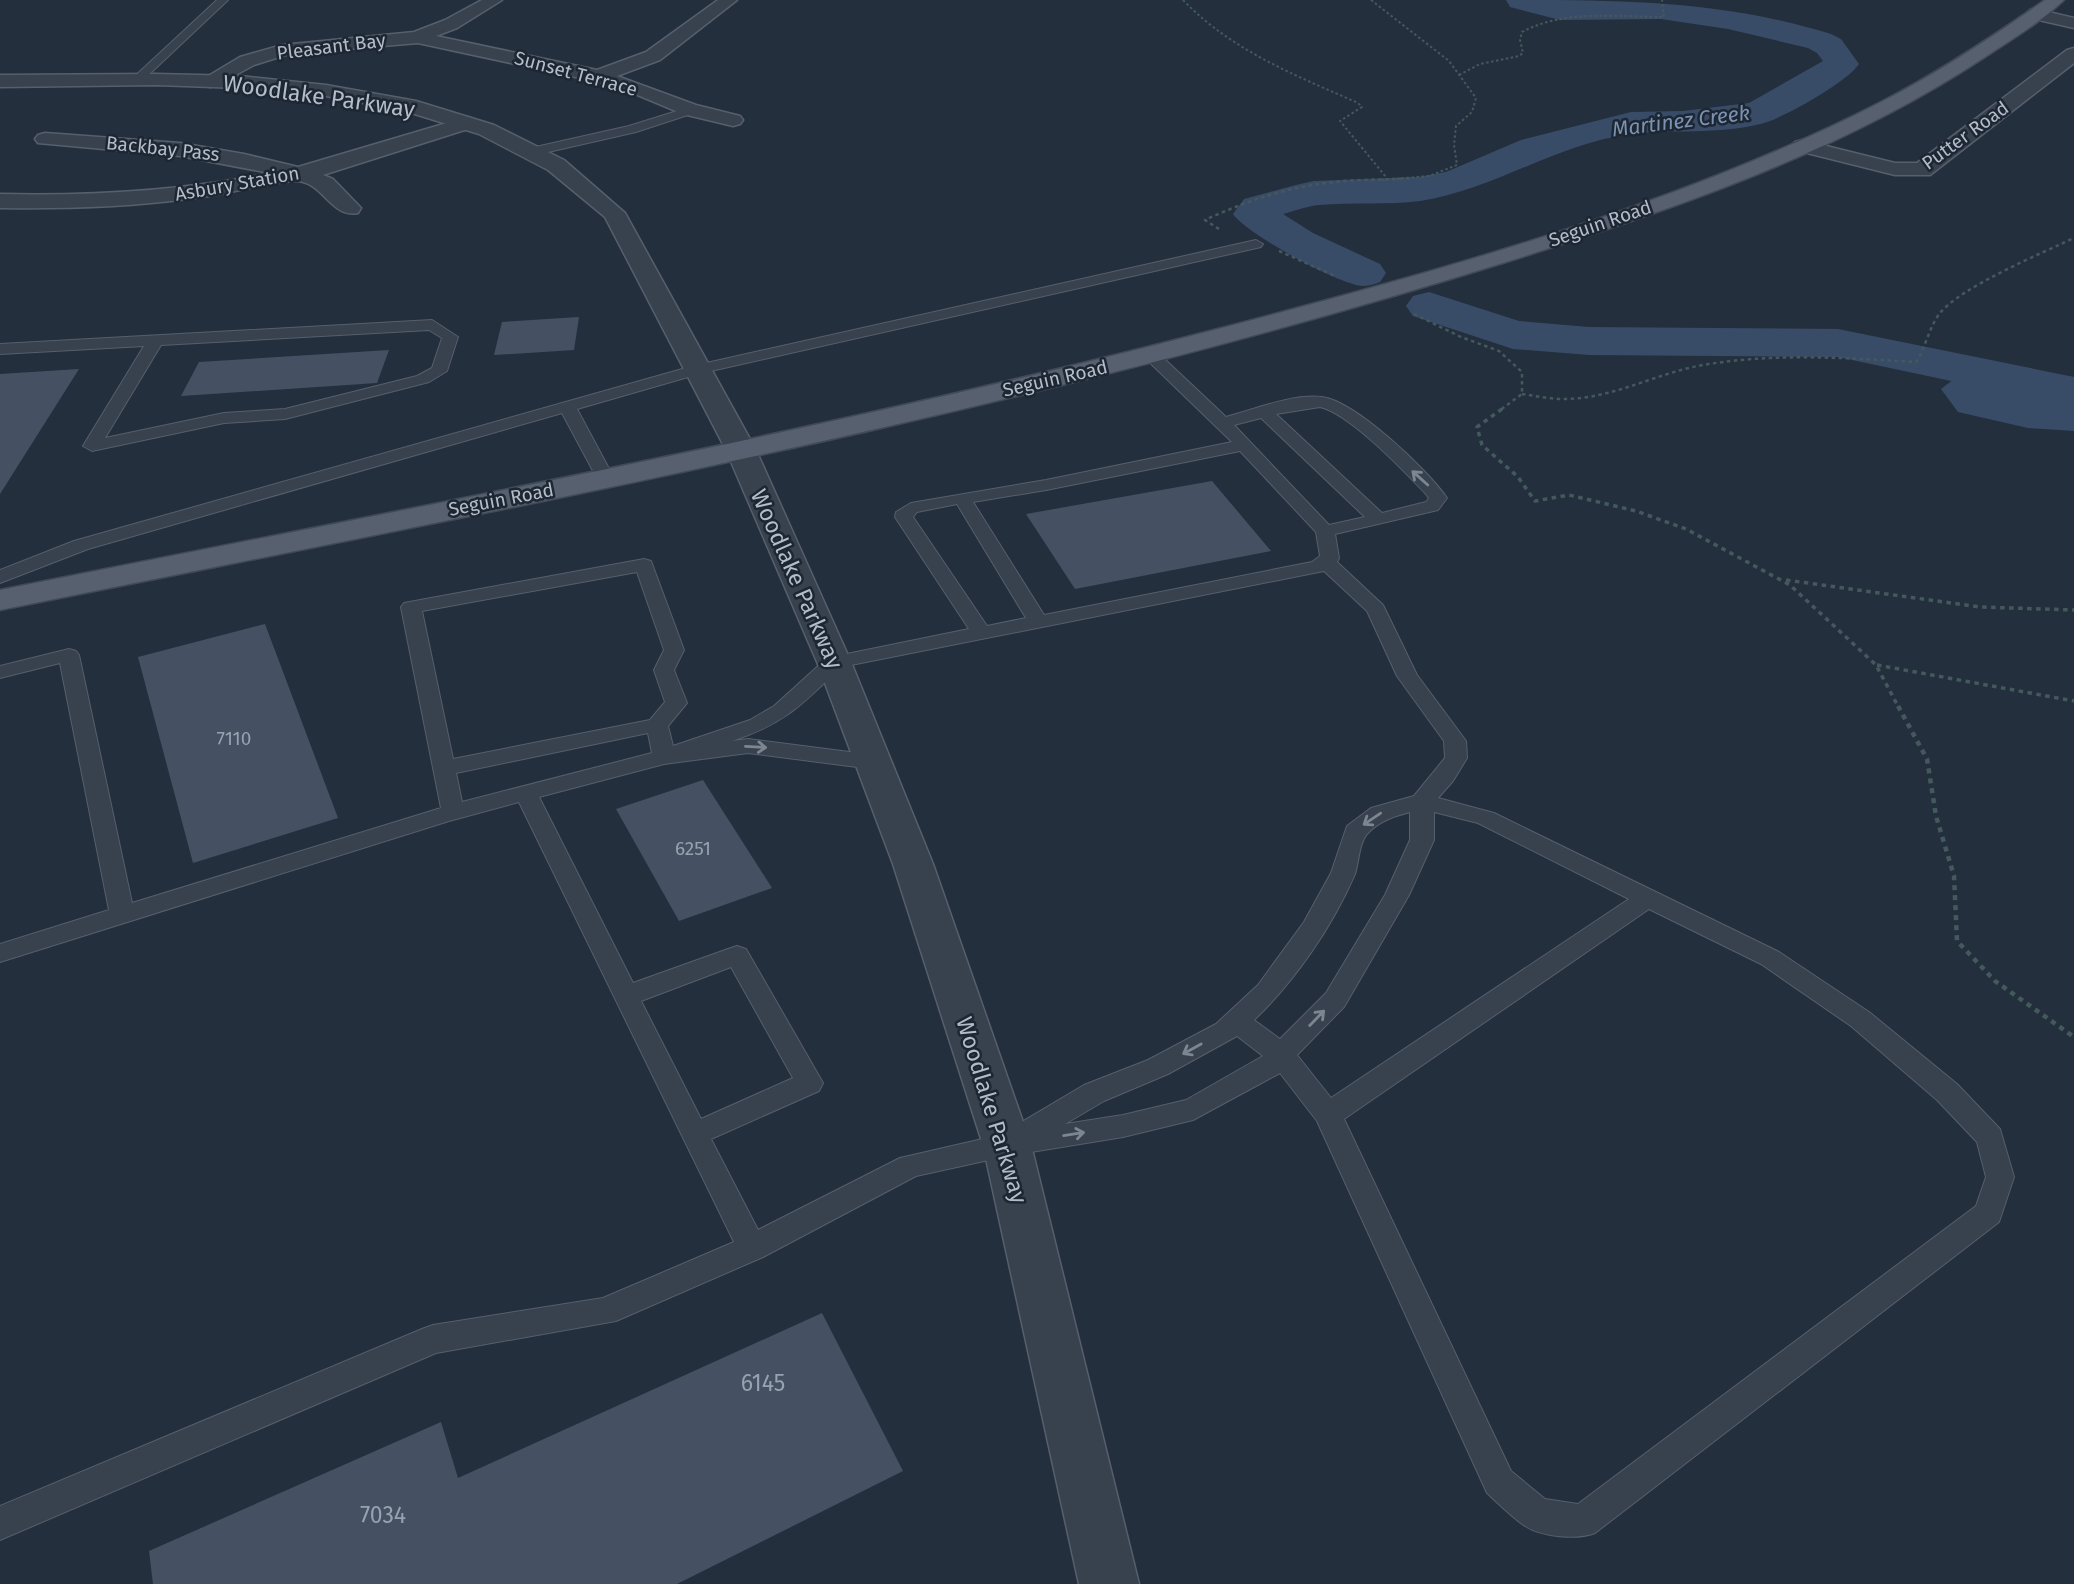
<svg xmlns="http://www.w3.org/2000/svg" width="2074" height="1584" font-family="'Fira Sans',sans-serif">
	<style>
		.water { fill: #394c67 }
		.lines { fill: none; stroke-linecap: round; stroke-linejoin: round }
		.river { fill: #394c67; fill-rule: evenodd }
		.building { fill: #455162 }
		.service-casing { stroke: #565f6c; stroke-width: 2 }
		.minor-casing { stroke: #565f6c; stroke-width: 3 }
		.tertiary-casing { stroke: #565f6c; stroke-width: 3 }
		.primary-casing { stroke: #414a57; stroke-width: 3 }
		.path-far3 { stroke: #44595c; stroke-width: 2; stroke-dasharray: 2.5 2.5; stroke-linecap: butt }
		.path-far2 { stroke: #44595c; stroke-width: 2.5; stroke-dasharray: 3.5 3.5; stroke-linecap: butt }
		.path-far1 { stroke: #44595c; stroke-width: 3.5; stroke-dasharray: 4.5 4.5; stroke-linecap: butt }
		.path { stroke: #44595c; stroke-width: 4.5; stroke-dasharray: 5 5; stroke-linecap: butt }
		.service { fill: #38414e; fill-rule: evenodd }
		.minor { fill: #38414e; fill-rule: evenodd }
		.tertiary { fill: #38414e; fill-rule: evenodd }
		.primary { fill: #56606e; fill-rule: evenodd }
		.oneway { stroke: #7c8592 }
		.labels { text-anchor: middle; stroke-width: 5; stroke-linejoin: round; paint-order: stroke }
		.far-street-label { font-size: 19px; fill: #b4bcc9; stroke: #1d2633 }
		.number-label { font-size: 19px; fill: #98a1af }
		.far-water-label { font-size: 21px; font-style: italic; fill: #7c92b1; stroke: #1d2633 }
		.street-label { font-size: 23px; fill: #b4bcc9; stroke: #1d2633 }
		.near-number-label { font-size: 23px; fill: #98a1af }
	</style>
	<rect width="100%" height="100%" fill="#242f3e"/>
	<path class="water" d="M2010 368 2074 377V431L2028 428 1958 412 1941 389 1966 370Z"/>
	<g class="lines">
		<g class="river">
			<path d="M1506 0C1619 0 1721 0 1831 34L1841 39 1859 64C1847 82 1791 113 1770 121 1731 135 1673 129 1632 134 1557 143 1494 190 1420 201 1387 205 1352 202 1319 205 1307 206 1295 211 1283 214L1313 233 1380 264 1386 273 1380 282C1375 284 1368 286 1363 286 1339 285 1247 234 1233 214L1244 199 1300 184 1314 181 1418 177 1446 172 1521 140 1631 112 1683 111 1749 103 1823 61 1817 53 1808 48 1728 29 1661 19 1560 20 1510 7Z"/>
			<path d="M1429 292 1519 321 1589 327 1838 329 2074 377V407L1838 357 1589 355 1513 349 1413 316 1406 306 1413 296Z"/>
		</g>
	</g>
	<g class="building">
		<path d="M579 317 574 350 494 355 502 322Z"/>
		<path d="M389 350 377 383 181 396 199 362Z"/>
		<path d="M79 369 0 494V374Z"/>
		<path d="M1212 481 1271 551 1075 589 1026 514Z"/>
		<path d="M265 624 338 818 193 863 138 657Z"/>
		<path d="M703 780 772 888 679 921 616 809Z"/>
		<path d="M822 1313 903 1471 677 1584H153L149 1551 441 1422 458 1478Z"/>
	</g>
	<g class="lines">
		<g class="service-casing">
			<g id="service">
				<path d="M217 0H228L142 81H134V77Z"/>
				<path d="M693 106 697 108V112L636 132 535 155 529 151 531 148 629 126Z"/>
				<path d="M1256 240 1263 244 1261 247 702 373 577 409 614 478 611 482H599L562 413 88 549 0 583V570L74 541 693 366Z"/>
				<path d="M432 320 458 337 447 371 429 382 285 419 224 423 92 451 83 446 144 346 0 354V344ZM429 330 442 338 432 368 417 376 285 409 224 413 105 438 161 345Z"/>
				<path d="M1151 350 1157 352 1226 417C1256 409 1291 394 1322 397 1355 401 1428 470 1447 498L1438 510 1335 534 1339 558 1337 562 1383 605 1417 675 1466 741 1467 758 1453 781 1438 798 1494 813 1779 952 1869 1012 1957 1084 2000 1129 2014 1177 1999 1222 1595 1533C1577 1540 1542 1537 1525 1526 1512 1517 1499 1504 1487 1493L1317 1121 1280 1073 1193 1120 1123 1137 1007 1156 916 1176 763 1257 616 1321 436 1353 0 1540V1506L422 1329 433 1325 603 1298 734 1242 519 802 449 821 0 962V944L109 910 60 663 0 678V666L69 649 76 651 79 655 132 903 441 808 401 607 404 603 644 559 651 561 684 650 674 670 687 703 668 726 673 746 750 720 774 706 827 658 969 629 895 517 896 512 911 503 1046 480 1232 442 1145 358 1143 355 1145 352ZM1320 407C1350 414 1403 470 1425 493L1429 498 1426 502 1382 513 1276 414ZM1261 418 1365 517 1329 525 1234 425ZM1240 451 1316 532 1320 556 1312 562 1044 615 973 502 1046 490ZM957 504 1026 618 987 626 913 517 917 512ZM1324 571 1367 611 1397 676 1444 741 1445 758 1414 796 1371 808 1347 826 1331 873 1304 922 1258 985 1216 1024 1148 1060 1084 1085 1000 1135 900 1158 758 1230 711 1139 819 1091 823 1083 746 949 737 946 728 949 633 983 539 797 664 764 748 753 873 769 881 767 884 762 881 757 873 755 748 739 732 741C786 723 801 705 841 667ZM637 572 664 650 654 670 665 702 650 720 453 759 422 611ZM648 733 652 753 462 802 456 773ZM1410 812V840L1385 895 1326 993 1280 1039 1254 1020C1295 981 1332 927 1355 874 1359 862 1359 842 1368 833 1379 821 1395 816 1410 812ZM1434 812 1478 823 1629 899 1331 1098 1297 1055 1344 1007 1409 895 1434 840ZM1649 909 1761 964 1851 1026 1937 1100 1977 1142 1986 1177 1976 1206 1578 1504 1545 1499 1511 1471 1344 1119ZM731 967 793 1078 701 1119 641 1001ZM1237 1036 1263 1056 1186 1100 1123 1115 1065 1124 1104 1101 1168 1074Z"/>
			</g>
		</g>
		<g class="minor-casing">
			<g id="minor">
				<path d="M482 0H502L457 28 436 36 597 70 646 52 718 0H737L660 60 617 76 696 105 740 116 743 120 740 124 733 126 683 114 628 91 594 81 418 43 289 54 254 65 217 85 210 87 200 81 240 57 282 45 414 32 445 20Z"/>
				<path d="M2036 9 2074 18V28L2030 18 2027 14 2030 10Z"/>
				<path d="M2074 48V63L1930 175H1895L1795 150 1792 146 1795 142 1802 140 1895 163H1917L2067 50Z"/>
				<path d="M467 117 474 119 477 123 474 127 323 175 333 179 361 208 358 213C331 219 322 179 294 181 259 184 224 195 188 199 126 207 63 209 0 208V194C91 196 181 191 270 173L180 156 38 143 35 139 38 135 45 133 180 143 244 154 298 167Z"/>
			</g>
		</g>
		<g class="tertiary-casing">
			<path id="tertiary" d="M156 74 240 76 326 85 416 101 494 125 564 160 625 213 756 450 851 662 933 864 1031 1145 1139 1584H1079L983 1145 893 864 817 662 726 450 605 217 548 170 479 134 405 111 326 96 240 88 156 85 0 87V75Z"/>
		</g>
		<g class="primary-casing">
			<path id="primary" d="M2045 0H2064C2041 22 2012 39 1985 57 1840 153 1671 210 1506 262 1014 416 505 508 0 610V590C404 509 810 435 1210 331 1432 273 1676 207 1881 102 1938 73 1992 37 2045 0Z"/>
		</g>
		<g class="path-far3">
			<path d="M1183 0C1232 51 1295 75 1358 103L1362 107 1340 121 1386 177"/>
			<path d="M1371 0 1449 61 1476 98 1472 112 1456 126 1454 145 1457 165 1429 176 1380 180"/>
			<path d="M1459 75 1480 64 1519 56 1523 53 1520 40 1522 32C1565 9 1617 17 1664 17L1662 0"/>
		</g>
		<g class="path-far2">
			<path d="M1219 229 1205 220C1246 201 1288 187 1334 182 1360 179 1387 180 1414 178"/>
			<path d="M1279 251 1335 276"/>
			<path d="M1414 314 1461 337 1499 351 1522 372V394L1499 411"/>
			<path d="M1522 394C1536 396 1550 399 1564 399 1614 399 1660 371 1709 364 1778 353 1846 358 1916 362 1926 347 1929 327 1940 313 1961 287 2042 253 2074 238"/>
		</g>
		<g class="path-far1">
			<path d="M1502 409 1477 427 1482 445 1518 477 1535 501 1569 495 1636 511 1686 529 1790 585 1876 665 1899 708"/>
			<path d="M1786 580 1980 607 2074 610"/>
			<path d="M1877 665 2074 701"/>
		</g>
		<path class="path" d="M1898 706 1927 759 1936 816 1954 876 1957 941 1995 981 2074 1037"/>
		<use href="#service" class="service"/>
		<use href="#minor" class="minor"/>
		<use href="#tertiary" class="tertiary"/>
		<use href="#primary" class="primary"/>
	</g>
	<defs><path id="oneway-shaft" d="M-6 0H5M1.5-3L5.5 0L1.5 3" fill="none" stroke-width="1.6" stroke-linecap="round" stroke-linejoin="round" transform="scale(1.75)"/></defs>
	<g class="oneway">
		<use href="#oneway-shaft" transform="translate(1420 478) rotate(-138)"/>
		<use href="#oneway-shaft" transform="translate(756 747) rotate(3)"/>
		<use href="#oneway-shaft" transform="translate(1372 819) rotate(146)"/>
		<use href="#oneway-shaft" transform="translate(1317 1018) rotate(-46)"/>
		<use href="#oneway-shaft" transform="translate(1192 1049) rotate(151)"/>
		<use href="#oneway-shaft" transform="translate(1074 1134) rotate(-9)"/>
	</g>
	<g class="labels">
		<g class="far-street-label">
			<text transform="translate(331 46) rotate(-7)" y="7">Pleasant Bay</text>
			<text transform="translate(576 73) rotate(15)" y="7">Sunset Terrace</text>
			<text transform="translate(1965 135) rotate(-36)" y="7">Putter Road</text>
			<text transform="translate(163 148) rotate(6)" y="7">Backbay Pass</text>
			<text transform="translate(237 183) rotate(-10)" y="7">Asbury Station</text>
			<text transform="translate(1600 223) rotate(-19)" y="7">Seguin Road</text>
			<text transform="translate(1055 378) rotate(-13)" y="7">Seguin Road</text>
			<text transform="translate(501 499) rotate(-11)" y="7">Seguin Road</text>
		</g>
		<g class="number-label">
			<text x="234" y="745">7110</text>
			<text x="693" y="855">6251</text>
		</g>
		<g class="far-water-label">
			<text transform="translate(1681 121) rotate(-7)" y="7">Martinez Creek</text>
		</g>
		<g class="street-label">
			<text transform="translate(319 96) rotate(8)" y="8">Woodlake Parkway</text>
			<text transform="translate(797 579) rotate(66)" y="8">Woodlake Parkway</text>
			<text transform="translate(992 1110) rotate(73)" y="8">Woodlake Parkway</text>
		</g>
		<g class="near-number-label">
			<text x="763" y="1391">6145</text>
			<text x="383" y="1523">7034</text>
		</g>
	</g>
</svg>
